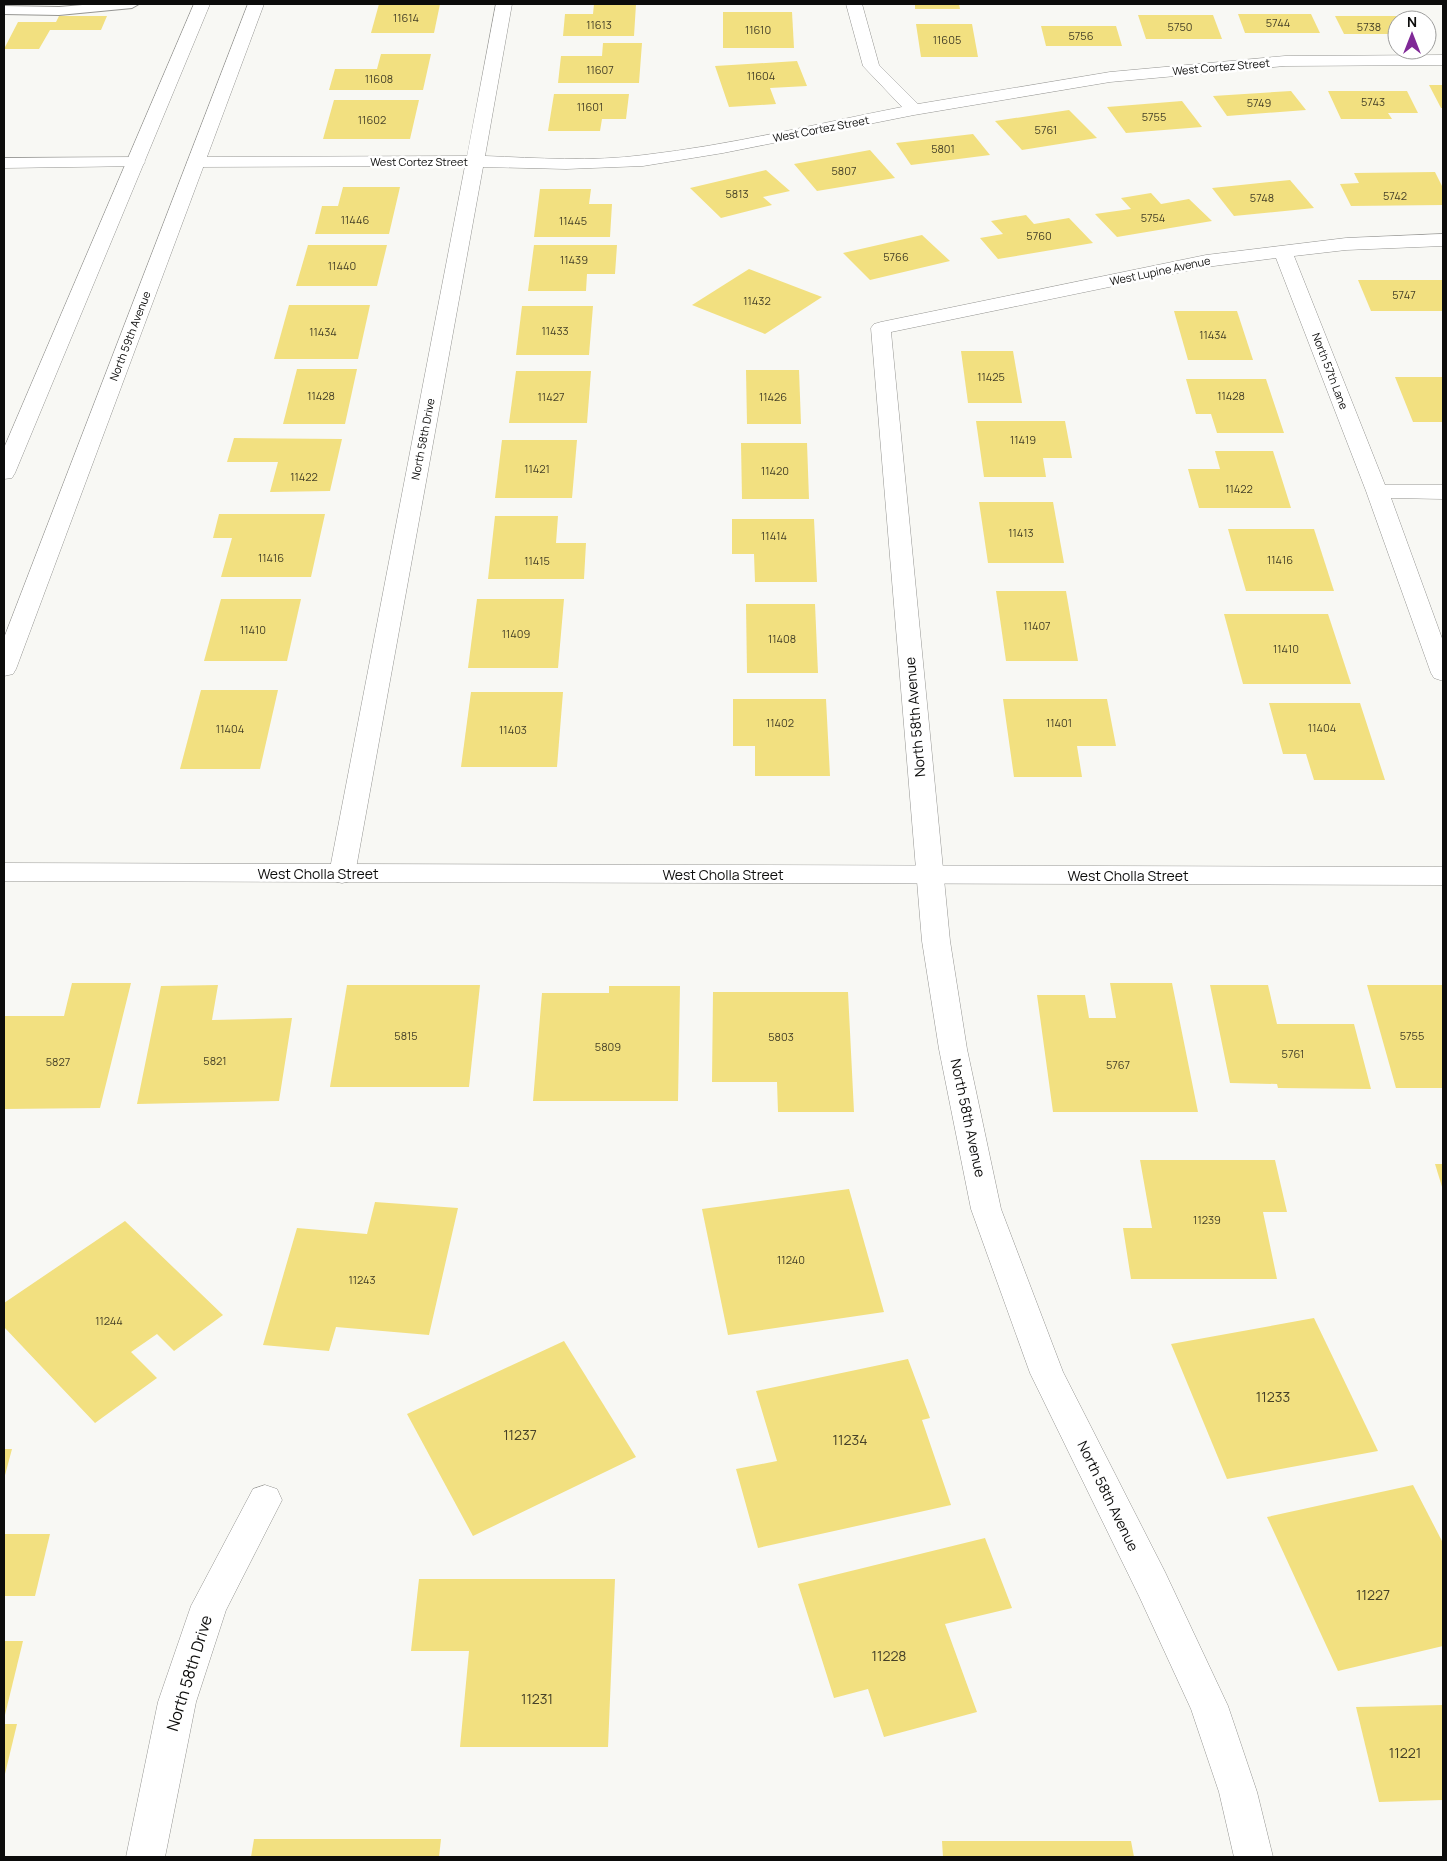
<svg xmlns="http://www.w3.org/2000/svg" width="1447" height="1861" font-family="Manrope,sans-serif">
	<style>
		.building { fill: #f2e080 }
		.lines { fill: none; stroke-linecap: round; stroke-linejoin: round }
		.service-casing { stroke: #959592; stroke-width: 2 }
		.minor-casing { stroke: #959592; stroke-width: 1 }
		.tertiary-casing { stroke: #959592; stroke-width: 1 }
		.secondary-casing { stroke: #959592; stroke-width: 1 }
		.service { fill: #fff; fill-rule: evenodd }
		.minor { fill: #fff; fill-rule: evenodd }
		.tertiary { fill: #fff; fill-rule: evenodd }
		.secondary { fill: #fff; fill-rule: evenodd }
		.labels { text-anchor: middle; stroke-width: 5; stroke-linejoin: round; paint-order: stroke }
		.number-label { font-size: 11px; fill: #464128 }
		.far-street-label { font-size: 11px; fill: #0c0c0b; stroke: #fff }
		.street-label { font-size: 14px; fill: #0c0c0b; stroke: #fff }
		.near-number-label { font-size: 14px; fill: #464128 }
		.near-street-label { font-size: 16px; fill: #0c0c0b; stroke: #fff }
	</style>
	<rect width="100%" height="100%" fill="#f8f8f4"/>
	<g class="building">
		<path d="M379 4H440L434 33H371Z"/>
		<path d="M594 4H636L634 36H563L565 14H593Z"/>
		<path d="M915 4H959L960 9H915Z"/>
		<path d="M723 12H792L794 48H723Z"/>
		<path d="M1238 14H1311L1320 33H1245Z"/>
		<path d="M1138 15H1213L1222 39H1146Z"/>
		<path d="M59 16H107L101 30H50L39 49H4L18 22H56Z"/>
		<path d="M1335 16H1413L1415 20H1397V34H1344Z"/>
		<path d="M916 24H972L978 57H921Z"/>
		<path d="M1041 26H1116L1122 46H1046Z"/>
		<path d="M603 43H642L639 83H558L561 56H602Z"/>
		<path d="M381 54H431L423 90H329L335 69H377Z"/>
		<path d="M797 61 807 86 770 88 776 104 729 107 715 66Z"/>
		<path d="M1429 85H1443V108H1441Z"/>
		<path d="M1291 91 1306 110 1227 116 1213 96Z"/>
		<path d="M1328 91H1407L1418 113H1388L1392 119H1341Z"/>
		<path d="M554 94H629L626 119H602L600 131H548Z"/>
		<path d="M334 100H419L410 139H323Z"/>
		<path d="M1182 101 1202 127 1126 133 1107 107Z"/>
		<path d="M1069 110 1097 138 1022 150 995 121Z"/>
		<path d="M973 134 990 155 911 165 896 143Z"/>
		<path d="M870 150 895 178 817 191 794 164Z"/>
		<path d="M766 170 790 191 763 197 772 205 721 218 690 188Z"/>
		<path d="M1435 172 1443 188V205L1351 206 1340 184 1359 183 1354 173Z"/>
		<path d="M1290 180 1314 208 1234 216 1212 188Z"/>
		<path d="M343 187H400L389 234H315L322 206H338Z"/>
		<path d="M540 189H591L589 204H612L610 237H534Z"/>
		<path d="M1151 193 1161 204 1189 199 1212 221 1117 237 1095 214 1131 209 1121 198Z"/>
		<path d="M1026 215 1034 224 1069 218 1093 243 998 259 980 238 1003 234 991 221Z"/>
		<path d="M922 235 950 261 870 280 843 253Z"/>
		<path d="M308 245H387L377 286H296Z"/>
		<path d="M534 245H617L615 274H587L586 291H528Z"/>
		<path d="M749 269 822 297 765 334 692 305Z"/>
		<path d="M1358 280H1443V311H1371Z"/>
		<path d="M289 305H370L358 359H274Z"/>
		<path d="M522 306H593L589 355H516Z"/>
		<path d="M1174 311H1237L1253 360H1188Z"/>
		<path d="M961 351H1013L1022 403H968Z"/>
		<path d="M297 369H357L345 424H283Z"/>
		<path d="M746 370H799L801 424H747Z"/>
		<path d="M516 371H591L587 423H509Z"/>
		<path d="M1395 377H1443V422H1413Z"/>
		<path d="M1186 379H1266L1284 433H1217L1211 414H1196Z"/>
		<path d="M976 421H1065L1072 458H1043L1046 477H984Z"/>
		<path d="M234 438 342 439 330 491 270 492 278 462H227Z"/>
		<path d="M502 440H577L572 498H495Z"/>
		<path d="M741 443H807L809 499H742Z"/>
		<path d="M1215 451H1273L1291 508H1199L1188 469H1220Z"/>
		<path d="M979 502H1053L1064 563H988Z"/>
		<path d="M219 514H325L311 577H221L232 538H213Z"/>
		<path d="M495 516H558L556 543H586L584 579H488Z"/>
		<path d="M732 519H814L817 582H755L754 554H732Z"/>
		<path d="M1228 529H1314L1334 591H1246Z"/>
		<path d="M996 591H1066L1078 661H1006Z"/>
		<path d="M221 599H301L287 661H204Z"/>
		<path d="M477 599H564L558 668H468Z"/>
		<path d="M746 604H815L818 673H747Z"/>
		<path d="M1224 614H1328L1351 684H1243Z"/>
		<path d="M201 690H278L260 769H180Z"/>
		<path d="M471 692H563L557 767H461Z"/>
		<path d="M733 699H826L830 776H755V746H733Z"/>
		<path d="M1003 699H1107L1116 746H1077L1082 777H1014Z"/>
		<path d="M1269 703H1360L1385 780H1314L1306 754H1283Z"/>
		<path d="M72 983H131L100 1108 4 1109V1016H64Z"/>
		<path d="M1110 983H1172L1198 1112H1053L1037 995H1085L1089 1018H1116Z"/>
		<path d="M218 985 212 1020 292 1018 279 1101 137 1104 161 986Z"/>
		<path d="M347 985H480L469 1087H330Z"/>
		<path d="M1210 985H1268L1277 1024H1354L1371 1089 1278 1088 1277 1084 1230 1083Z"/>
		<path d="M1367 985H1443V1088H1396Z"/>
		<path d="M609 986H680L678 1101H533L542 993H609Z"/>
		<path d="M713 992H848L854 1112H778L777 1082H712Z"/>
		<path d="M1140 1160H1275L1287 1212H1263L1277 1279H1131L1123 1228H1152Z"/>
		<path d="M1435 1164H1443V1190Z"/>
		<path d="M849 1189 884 1312 728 1335 702 1209Z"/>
		<path d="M375 1202 458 1208 429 1335 336 1327 329 1351 263 1345 297 1228 367 1234Z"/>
		<path d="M125 1221 223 1315 174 1351 157 1334 131 1352 157 1378 95 1423 4 1327V1303Z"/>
		<path d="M1314 1318 1378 1451 1227 1479 1171 1344Z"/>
		<path d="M564 1341 636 1457 473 1536 407 1414Z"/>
		<path d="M908 1359 930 1418 922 1420 951 1505 758 1548 736 1469 777 1461 756 1391Z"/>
		<path d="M4 1449H12L4 1479Z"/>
		<path d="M1413 1485 1443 1543V1646L1338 1671 1267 1517Z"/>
		<path d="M4 1534H50L35 1596H4Z"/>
		<path d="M985 1538 1012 1608 945 1624 977 1712 884 1737 868 1689 834 1698 798 1584Z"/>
		<path d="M419 1579H615L608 1747H460L469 1651H411Z"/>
		<path d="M4 1641H23L4 1719Z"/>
		<path d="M1443 1705V1800L1379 1802 1356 1707Z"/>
		<path d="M4 1724H17L4 1778Z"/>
		<path d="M254 1839H441L439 1857H251Z"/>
		<path d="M942 1841H1131L1134 1857H943Z"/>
	</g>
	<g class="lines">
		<g class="service-casing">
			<path id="service" d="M94 4H139L132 8 59 15 4 14V6L59 7Z"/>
		</g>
		<g class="minor-casing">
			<g id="minor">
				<path d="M496 4H512L485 156C537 158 592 162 644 155 731 145 816 124 902 107L863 66 846 4H862L879 65 918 104 1110 72 1285 56 1443 55V65L1285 66 1110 82 914 115 723 153 643 166 566 169 483 167 355 874 351 881 342 883 333 881 329 874 465 166 196 167 190 166 187 162 190 158 196 157 467 156Z"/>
				<path d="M136 157 142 158 145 162 142 166 4 168V158Z"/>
				<path d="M1443 234V246L1346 250 1294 256 1385 485H1443V499L1391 498 1443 641V681L1434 678 1431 673 1366 491 1276 258 1206 267 891 332 950 941 967 1049 1001 1209 1063 1372 1165 1572 1228 1706 1257 1792 1273 1857H1234L1219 1792 1191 1709 1139 1596 1030 1373 971 1209 939 1049 922 941 871 328 874 324 881 322 1206 255 1346 238Z"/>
				<path d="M265 1485 277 1489 282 1500 226 1610 196 1702 165 1857H126L158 1702 191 1606 253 1489Z"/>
			</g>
		</g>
		<g class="tertiary-casing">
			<path id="tertiary" d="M4 863 1443 867V885L4 881Z"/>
		</g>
		<g class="secondary-casing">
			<g id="secondary">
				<path d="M194 4H210L15 473 12 478 4 479V448Z"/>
				<path d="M248 4H264L16 669 13 674 4 676V638Z"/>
			</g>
		</g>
		<use href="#service" class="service"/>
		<use href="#minor" class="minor"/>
		<use href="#tertiary" class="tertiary"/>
		<use href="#secondary" class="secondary"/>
	</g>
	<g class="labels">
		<g class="number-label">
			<text x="406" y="22">11614</text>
			<text x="1278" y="27">5744</text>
			<text x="599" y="29">11613</text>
			<text x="1180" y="31">5750</text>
			<text x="1369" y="31">5738</text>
			<text x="758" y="34">11610</text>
			<text x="1081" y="40">5756</text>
			<text x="947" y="44">11605</text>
			<text x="600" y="74">11607</text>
			<text x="761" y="80">11604</text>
			<text x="379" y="83">11608</text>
			<text x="1373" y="106">5743</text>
			<text x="1259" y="107">5749</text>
			<text x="590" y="111">11601</text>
			<text x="1154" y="121">5755</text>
			<text x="372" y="124">11602</text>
			<text x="1046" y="134">5761</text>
			<text x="943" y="153">5801</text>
			<text x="844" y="175">5807</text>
			<text x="737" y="198">5813</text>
			<text x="1395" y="200">5742</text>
			<text x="1262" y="202">5748</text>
			<text x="1153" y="222">5754</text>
			<text x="355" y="224">11446</text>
			<text x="573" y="225">11445</text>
			<text x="1039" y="240">5760</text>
			<text x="896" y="261">5766</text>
			<text x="574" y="264">11439</text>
			<text x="342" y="270">11440</text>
			<text x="1404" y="299">5747</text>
			<text x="757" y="305">11432</text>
			<text x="555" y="335">11433</text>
			<text x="323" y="336">11434</text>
			<text x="1213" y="339">11434</text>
			<text x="991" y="381">11425</text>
			<text x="321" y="400">11428</text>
			<text x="1231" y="400">11428</text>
			<text x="551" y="401">11427</text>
			<text x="773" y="401">11426</text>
			<text x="1023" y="444">11419</text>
			<text x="537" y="473">11421</text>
			<text x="775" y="475">11420</text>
			<text x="304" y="481">11422</text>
			<text x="1239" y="493">11422</text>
			<text x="1021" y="537">11413</text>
			<text x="774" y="540">11414</text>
			<text x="271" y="562">11416</text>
			<text x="1280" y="564">11416</text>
			<text x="537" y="565">11415</text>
			<text x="1037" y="630">11407</text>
			<text x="253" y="634">11410</text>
			<text x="516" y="638">11409</text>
			<text x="782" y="643">11408</text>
			<text x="1286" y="653">11410</text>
			<text x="780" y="727">11402</text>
			<text x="1059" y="727">11401</text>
			<text x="1322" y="732">11404</text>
			<text x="230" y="733">11404</text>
			<text x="513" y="734">11403</text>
			<text x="406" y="1040">5815</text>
			<text x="1412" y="1040">5755</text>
			<text x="781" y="1041">5803</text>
			<text x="608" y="1051">5809</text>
			<text x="1293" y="1058">5761</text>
			<text x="215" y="1065">5821</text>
			<text x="58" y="1066">5827</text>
			<text x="1118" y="1069">5767</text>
			<text x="1207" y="1224">11239</text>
			<text x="791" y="1264">11240</text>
			<text x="362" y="1284">11243</text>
			<text x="109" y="1325">11244</text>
		</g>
		<g class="far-street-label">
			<text transform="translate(1221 67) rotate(-5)" y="4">West Cortez Street</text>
			<text transform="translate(821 129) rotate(-11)" y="4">West Cortez Street</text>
			<text x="419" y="166">West Cortez Street</text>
			<text transform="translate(1160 271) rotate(-12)" y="4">West Lupine Avenue</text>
			<text transform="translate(130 336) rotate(-69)" y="4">North 59th Avenue</text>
			<text transform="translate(1330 371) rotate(69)" y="4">North 57th Lane</text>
			<text transform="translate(423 439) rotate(-79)" y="4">North 58th Drive</text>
		</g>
		<g class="street-label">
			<text transform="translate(915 717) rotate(-95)" y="5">North 58th Avenue</text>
			<text x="318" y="879">West Cholla Street</text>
			<text x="723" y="880">West Cholla Street</text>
			<text x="1128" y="881">West Cholla Street</text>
			<text transform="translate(968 1118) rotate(78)" y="5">North 58th Avenue</text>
			<text transform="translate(1108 1496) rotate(64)" y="5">North 58th Avenue</text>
		</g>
		<g class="near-number-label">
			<text x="1273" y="1402">11233</text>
			<text x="520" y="1440">11237</text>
			<text x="850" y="1445">11234</text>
			<text x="1373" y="1600">11227</text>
			<text x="889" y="1661">11228</text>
			<text x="537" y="1704">11231</text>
			<text x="1405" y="1758">11221</text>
		</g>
		<g class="near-street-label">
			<text transform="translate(189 1673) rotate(-73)" y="6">North 58th Drive</text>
		</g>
	</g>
	<rect width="1447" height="1861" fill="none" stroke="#0c0c0b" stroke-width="10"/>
	<g transform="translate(1412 35)"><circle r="24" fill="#ffffff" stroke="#9e9e9d"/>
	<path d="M0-4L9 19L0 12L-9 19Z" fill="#802997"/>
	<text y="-8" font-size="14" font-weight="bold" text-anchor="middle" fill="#0c0c0b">N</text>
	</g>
</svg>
